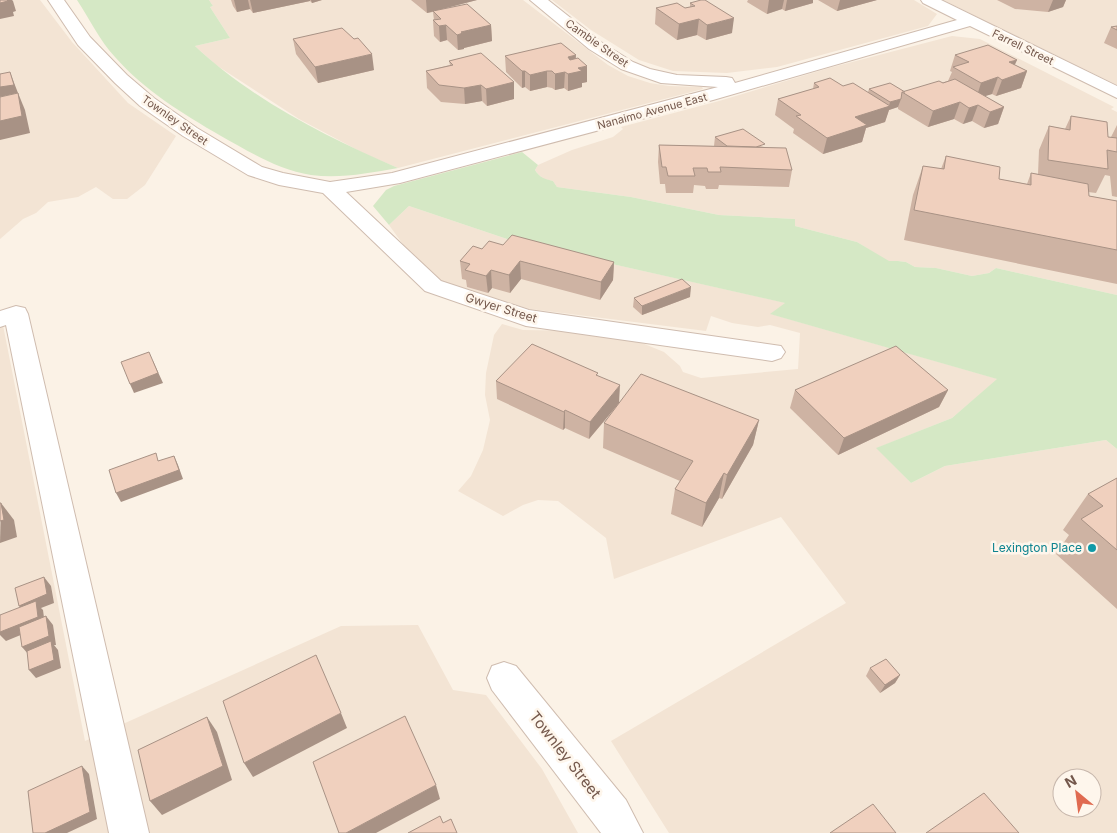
<svg xmlns="http://www.w3.org/2000/svg" width="1117" height="833" font-family="Inter,sans-serif">
	<style>
		.residential { fill: #f3e4d4; fill-rule: evenodd }
		.green { fill: #d5e8c5 }
		.lines { fill: none; stroke-linecap: round; stroke-linejoin: round }
		.minor-casing { stroke: #cfbcaf; stroke-width: 2 }
		.minor { fill: #fff; fill-rule: evenodd }
		.wall { fill: #ceb3a3 }
		.shaded-wall { fill: #a89285 }
		.building { fill: #f0d0be; stroke: #a89285 }
		.culture-dot { fill: #0f9aa8; stroke: #fef6ec; stroke-width: 2 }
		.labels { text-anchor: middle; stroke-width: 5; stroke-linejoin: round; paint-order: stroke }
		.far-street-label { font-size: 11px; fill: #74584c; stroke: #fef6ec }
		.street-label { font-size: 12px; fill: #74584c; stroke: #fef6ec }
		.culture-label { font-size: 12px; fill: #0d838f; stroke: #fef6ec; text-anchor: end }
		.near-street-label { font-size: 15px; fill: #74584c; stroke: #fef6ec }
	</style>
	<rect width="100%" height="100%" fill="#fbf2e6"/>
	<g class="residential">
		<path d="M0 0H40L72 42 128 103 176 136 145 185 127 199H113L96 187 78 197 48 202 36 213 23 219 0 239Z"/>
		<path d="M209 0H523L608 65 628 76 650 83 669 86 702 87 703 89 398 168 365 154 299 119 216 65 195 46 230 38 210 7 213 6Z"/>
		<path d="M552 0H914L937 14 928 26 777 67 727 73 673 71 639 60 591 30Z"/>
		<path d="M943 0H1117V85Z"/>
		<path d="M952 36 980 39 1114 107 1111 109 1117 112V295L996 268 989 273 972 276 936 268 915 267 906 262 898 261 889 262 857 242 795 226V219L719 215 631 197 557 187 553 181 544 179 538 174 535 170 538 165 572 150 613 137 623 129 621 127 719 101 829 68Z"/>
		<path d="M409 206 519 243 786 303 771 314 998 379 952 418 877 448 911 483 945 466 1106 440 1117 449V833H669L611 741 846 603 781 517 614 579 606 538 558 501 538 500 523 505 503 516 458 491 471 476 483 450 490 420 485 395 486 373 494 335 502 324 523 330 588 331 618 337 642 343 664 352 680 366 683 372 701 378 798 369 800 333 770 325 758 327 732 323 711 316 706 331 530 309 440 282 423 272 389 225ZM1062 778H1092V808H1062Z"/>
		<path d="M0 310 85 741 341 626 418 625 453 690 486 695 542 769 578 833H0Z"/>
	</g>
	<g class="green">
		<path d="M77 0H209L213 6 210 7 230 38 195 46C251 99 328 138 398 168 369 173 340 179 311 175 278 170 250 152 221 136 183 114 144 90 115 57 100 41 89 18 77 0Z"/>
		<path d="M522 152 538 165 535 170C540 178 545 179 553 181L557 187 631 197 719 215 795 219V226L857 242 889 261H898L906 262 915 267 936 268 972 276 989 273 996 268 1117 295V449L1106 440 945 466 911 483 876 448 952 418 997 379 770 314 785 303 519 243 409 206 389 225 373 206 386 190 394 186Z"/>
	</g>
	<g class="lines">
		<g class="minor-casing">
			<g id="minor">
				<path d="M48 0H64L90 37 127 75 154 98 197 128 262 167 283 173 330 182 392 173 718 87 661 83 621 69 589 49 530 0H548L601 42 633 62 650 69 677 75 726 77 732 78 735 83 957 20 923 3 921 0H941L1117 86V98L970 26 713 100 400 183 346 192 441 281 529 310 781 346 785 352 781 358 772 361 526 326 425 291 323 193 279 185 248 175 183 136 140 106 115 83 78 45Z"/>
				<path d="M16 306 25 308 28 314 149 833H109L6 325 0 327V311Z"/>
				<path d="M504 662 516 666 626 800 643 833H601L492 690 487 678 492 666Z"/>
			</g>
		</g>
		<use href="#minor" class="minor"/>
	</g>
	<g class="wall">
		<path d="M231 0H322L312 3 310 1 253 13 250 9 237 12 233 6Z"/>
		<path d="M411 0H477L442 9 491 25 492 41 464 48V49L458 50 447 40 440 42 434 36 433 20H434L433 12 427 13Z"/>
		<path d="M748 0H813V3L785 11 782 9 767 14 747 2Z"/>
		<path d="M818 0H877L837 11Z"/>
		<path d="M997 0H1066L1063 7 1048 12 1015 9Z"/>
		<path d="M690 3 732 33 706 40 697 35 677 40 655 24 656 8H685L690 7Z"/>
		<path d="M1117 26V49L1104 43 1111 27Z"/>
		<path d="M293 39 374 70 318 83 296 54Z"/>
		<path d="M955 55 1015 65 1027 71 1021 88 996 96 992 94 984 96 1004 107 998 124 984 128 972 121 963 124 954 119 928 127 898 109V107L889 110 885 122 866 128 862 142 823 154 793 133 794 129 775 115 778 99 813 89 814 83 843 86 868 92 869 89 905 92 948 81 952 72 950 71Z"/>
		<path d="M505 56 576 59 587 82 582 83V87L568 91 564 88 555 90 552 88 547 87 530 91 525 87 522 88 506 72Z"/>
		<path d="M449 61 514 82V99L487 106 482 101 465 104 441 102 427 88 426 71 450 65Z"/>
		<path d="M1071 116 1108 137H1111L1117 125V197L1112 196 1110 176 1105 175 1096 193 1088 192 1089 196 1117 201V284L904 240 913 195 923 166 941 169 946 156 999 179 1027 184 1031 173 1038 174 1039 150 1049 126 1065 129Z"/>
		<path d="M715 137 764 147 792 170 789 187 719 185 718 189H706L705 186 694 185 693 193H666L665 184H660L658 162 659 145 714 146Z"/>
		<path d="M503 245 614 262 613 280 600 300 521 279 510 293 492 288 488 293 467 287 466 280 462 279 460 261 482 249Z"/>
		<path d="M690 297 642 315 633 307 634 298Z"/>
		<path d="M598 373 597 375 619 403 759 420 753 445 722 499 719 498 702 527 671 514 675 489 680 481 603 448 604 423 616 407 589 439 565 428 563 430 497 399 496 381Z"/>
		<path d="M795 390H948L939 407 838 455 790 408Z"/>
		<path d="M1117 478V609L1056 554 1069 535 1063 530 1088 494Z"/>
		<path d="M870 668 900 675 895 683 880 693 866 676Z"/>
	</g>
	<g class="shaded-wall">
		<path d="M7 0H12L13 1 16 11 13 12 14 16 0 19V3Z"/>
		<path d="M234 0H248L250 9 237 12Z"/>
		<path d="M250 0H310V1L253 13Z"/>
		<path d="M311 0H322L312 3Z"/>
		<path d="M426 0H477L427 13Z"/>
		<path d="M769 0H784L782 9 767 14Z"/>
		<path d="M787 0H813V3L785 11Z"/>
		<path d="M840 0H877L837 11Z"/>
		<path d="M1053 0H1066L1063 7 1048 12Z"/>
		<path d="M734 18 732 33 706 40 707 25Z"/>
		<path d="M699 19 697 35 677 40 679 24Z"/>
		<path d="M446 25 447 40 440 42 439 26Z"/>
		<path d="M491 25 492 41 464 48V49L458 50 457 35 461 32Z"/>
		<path d="M372 54 374 70 318 83 315 67Z"/>
		<path d="M576 55 575 71 568 57Z"/>
		<path d="M1017 60 1010 76 1009 62Z"/>
		<path d="M587 66V82L582 83V87L568 91V74L578 68Z"/>
		<path d="M522 71H525V87L522 88Z"/>
		<path d="M547 71V87L530 91V75Z"/>
		<path d="M1027 71 1021 88 996 96 1002 80Z"/>
		<path d="M10 72 13 80 18 93 0 97V87Z"/>
		<path d="M565 72 564 88 555 90V74Z"/>
		<path d="M998 77 992 94 976 99 981 83Z"/>
		<path d="M514 82V99L487 106 486 89Z"/>
		<path d="M481 85 482 101 465 104 464 88Z"/>
		<path d="M18 93 25 110 30 133 0 140V121Z"/>
		<path d="M901 99 898 107 889 110 885 122 866 128 862 142 823 154 827 138 855 117 889 106 890 102Z"/>
		<path d="M960 102 954 119 928 127 933 111Z"/>
		<path d="M978 105 972 121 963 124 969 108Z"/>
		<path d="M1004 107 998 124 984 128 990 112Z"/>
		<path d="M520 261 521 279 510 293 509 275Z"/>
		<path d="M614 262 613 280 600 300 601 282Z"/>
		<path d="M491 270 492 288 488 293 486 276Z"/>
		<path d="M691 287 690 297 642 315V306Z"/>
		<path d="M153 361 163 383 134 393 130 384Z"/>
		<path d="M620 385 619 403 589 439 590 422Z"/>
		<path d="M948 390 939 407 838 455 844 438Z"/>
		<path d="M565 410V428L563 430 564 412Z"/>
		<path d="M759 420 753 445 722 499 727 475Z"/>
		<path d="M174 456 178 465 183 479 121 502 116 493Z"/>
		<path d="M724 473 719 498 702 527 706 503Z"/>
		<path d="M1 503 14 520 17 537 0 543Z"/>
		<path d="M44 577 51 586 54 603 41 608 43 610 45 625 6 641 0 635V632L26 615 19 606Z"/>
		<path d="M46 616 53 625 56 645H54L58 650 61 668 36 678 29 670V655L22 647Z"/>
		<path d="M900 675 895 683 880 693 885 685Z"/>
		<path d="M341 713 347 728 253 777 244 763Z"/>
		<path d="M207 717 217 732 232 780 162 815 150 801Z"/>
		<path d="M82 766 89 774 97 819 67 833H45Z"/>
		<path d="M436 785 440 799 376 833H346Z"/>
	</g>
	<g class="building">
		<path d="M0 0H7L8 1 0 3Z"/>
		<path d="M701 0H705L734 18 707 25 699 19 679 24 656 8 677 3 685 8 695 6 690 3Z"/>
		<path d="M467 4 491 25 461 32 463 33 457 35 446 25 439 26 433 20 441 19 433 11Z"/>
		<path d="M1117 26V30L1111 27Z"/>
		<path d="M342 28 354 39 358 38 372 54 315 67 293 39Z"/>
		<path d="M561 43 576 55 568 57 570 60 578 58 587 66 578 68 582 71 568 74 565 72 555 74 552 71H547L530 75 525 71H522L505 56Z"/>
		<path d="M988 45 1017 60 1009 62 1027 71 1002 80 998 77 981 83 953 67 969 62 955 55Z"/>
		<path d="M481 53 514 82 486 89 481 85 464 88 439 85 426 71 453 65 449 61Z"/>
		<path d="M10 72 14 85 0 87V74Z"/>
		<path d="M830 78 843 86 853 83 890 106 855 117 867 125 827 138 796 116 801 115 778 99 819 87 814 83Z"/>
		<path d="M955 79 1004 107 990 112 978 105 969 108 960 102 933 111 902 92 939 81 943 83Z"/>
		<path d="M890 83 905 92H902L901 99 890 102 869 89Z"/>
		<path d="M18 93 22 116 0 121V97Z"/>
		<path d="M1071 116 1107 122 1108 137 1117 138V152L1107 150 1108 169 1048 160 1049 126 1070 130Z"/>
		<path d="M743 129 765 144 756 147 727 146 715 137Z"/>
		<path d="M659 145 786 148 792 170 720 167 721 172H708L707 168H693L695 176H668L666 167H662Z"/>
		<path d="M946 156 1000 167 999 179 1031 185V173L1088 184 1089 196 1117 201V250L914 210 923 166 944 169Z"/>
		<path d="M512 235 614 262 601 282 520 261 509 275 491 270 486 276 465 270 470 264 460 261 473 246 482 249 489 241 503 245Z"/>
		<path d="M682 279 691 287 642 306 634 298Z"/>
		<path d="M532 344 598 373 596 375 620 385 590 422 565 410 564 412 496 381Z"/>
		<path d="M896 346 948 390 844 438 795 390Z"/>
		<path d="M149 352 158 373 130 384 121 362Z"/>
		<path d="M641 374 759 420 727 475 724 473 706 503 675 489 693 461 604 423Z"/>
		<path d="M156 453 158 461 174 456 179 470 116 493 109 470Z"/>
		<path d="M1117 478V550L1081 519 1103 506 1088 494Z"/>
		<path d="M0 503H1L4 520 0 521Z"/>
		<path d="M44 577 47 594 19 606 15 588Z"/>
		<path d="M36 601 38 617 0 632V615Z"/>
		<path d="M46 616 49 636 22 647 19 627Z"/>
		<path d="M51 641 54 660 29 670 27 651Z"/>
		<path d="M316 655 341 713 244 763 223 701Z"/>
		<path d="M886 659 900 675 885 685 870 668Z"/>
		<path d="M405 716 436 785 346 833H339L313 762Z"/>
		<path d="M207 717 223 766 150 801 138 750Z"/>
		<path d="M82 766 90 812 45 833H33L28 791Z"/>
		<path d="M984 793 1019 833H926Z"/>
		<path d="M873 804 896 833H830Z"/>
		<path d="M440 816 443 823 451 819 457 833H408Z"/>
	</g>
	<circle class="culture-dot" cx="1092" cy="548" r="5"/>
	<g class="labels">
		<g class="far-street-label">
			<text transform="translate(597 43) rotate(35)" y="4">Cambie Street</text>
			<text transform="translate(1023 47) rotate(26)" y="4">Farrell Street</text>
			<text transform="translate(652 111) rotate(-15)" y="4">Nanaimo Avenue East</text>
			<text transform="translate(175 120) rotate(35)" y="4">Townley Street</text>
		</g>
		<g class="street-label">
			<text transform="translate(501 308) rotate(17)" y="4">Gwyer Street</text>
		</g>
		<g class="culture-label">
			<text x="1082" y="552">Lexington Place</text>
		</g>
		<g class="near-street-label">
			<text transform="translate(565 755) rotate(52)" y="5">Townley Street</text>
		</g>
	</g>
	<g transform="translate(1077 793) rotate(331)"><circle r="24" fill="#fef6ec" stroke="#c7b7ac"/>
	<path d="M0-4L9 19L0 12L-9 19Z" fill="#e06a50"/>
	<text y="-8" font-size="14" font-weight="bold" text-anchor="middle" fill="#74584c">N</text>
	</g>
</svg>
